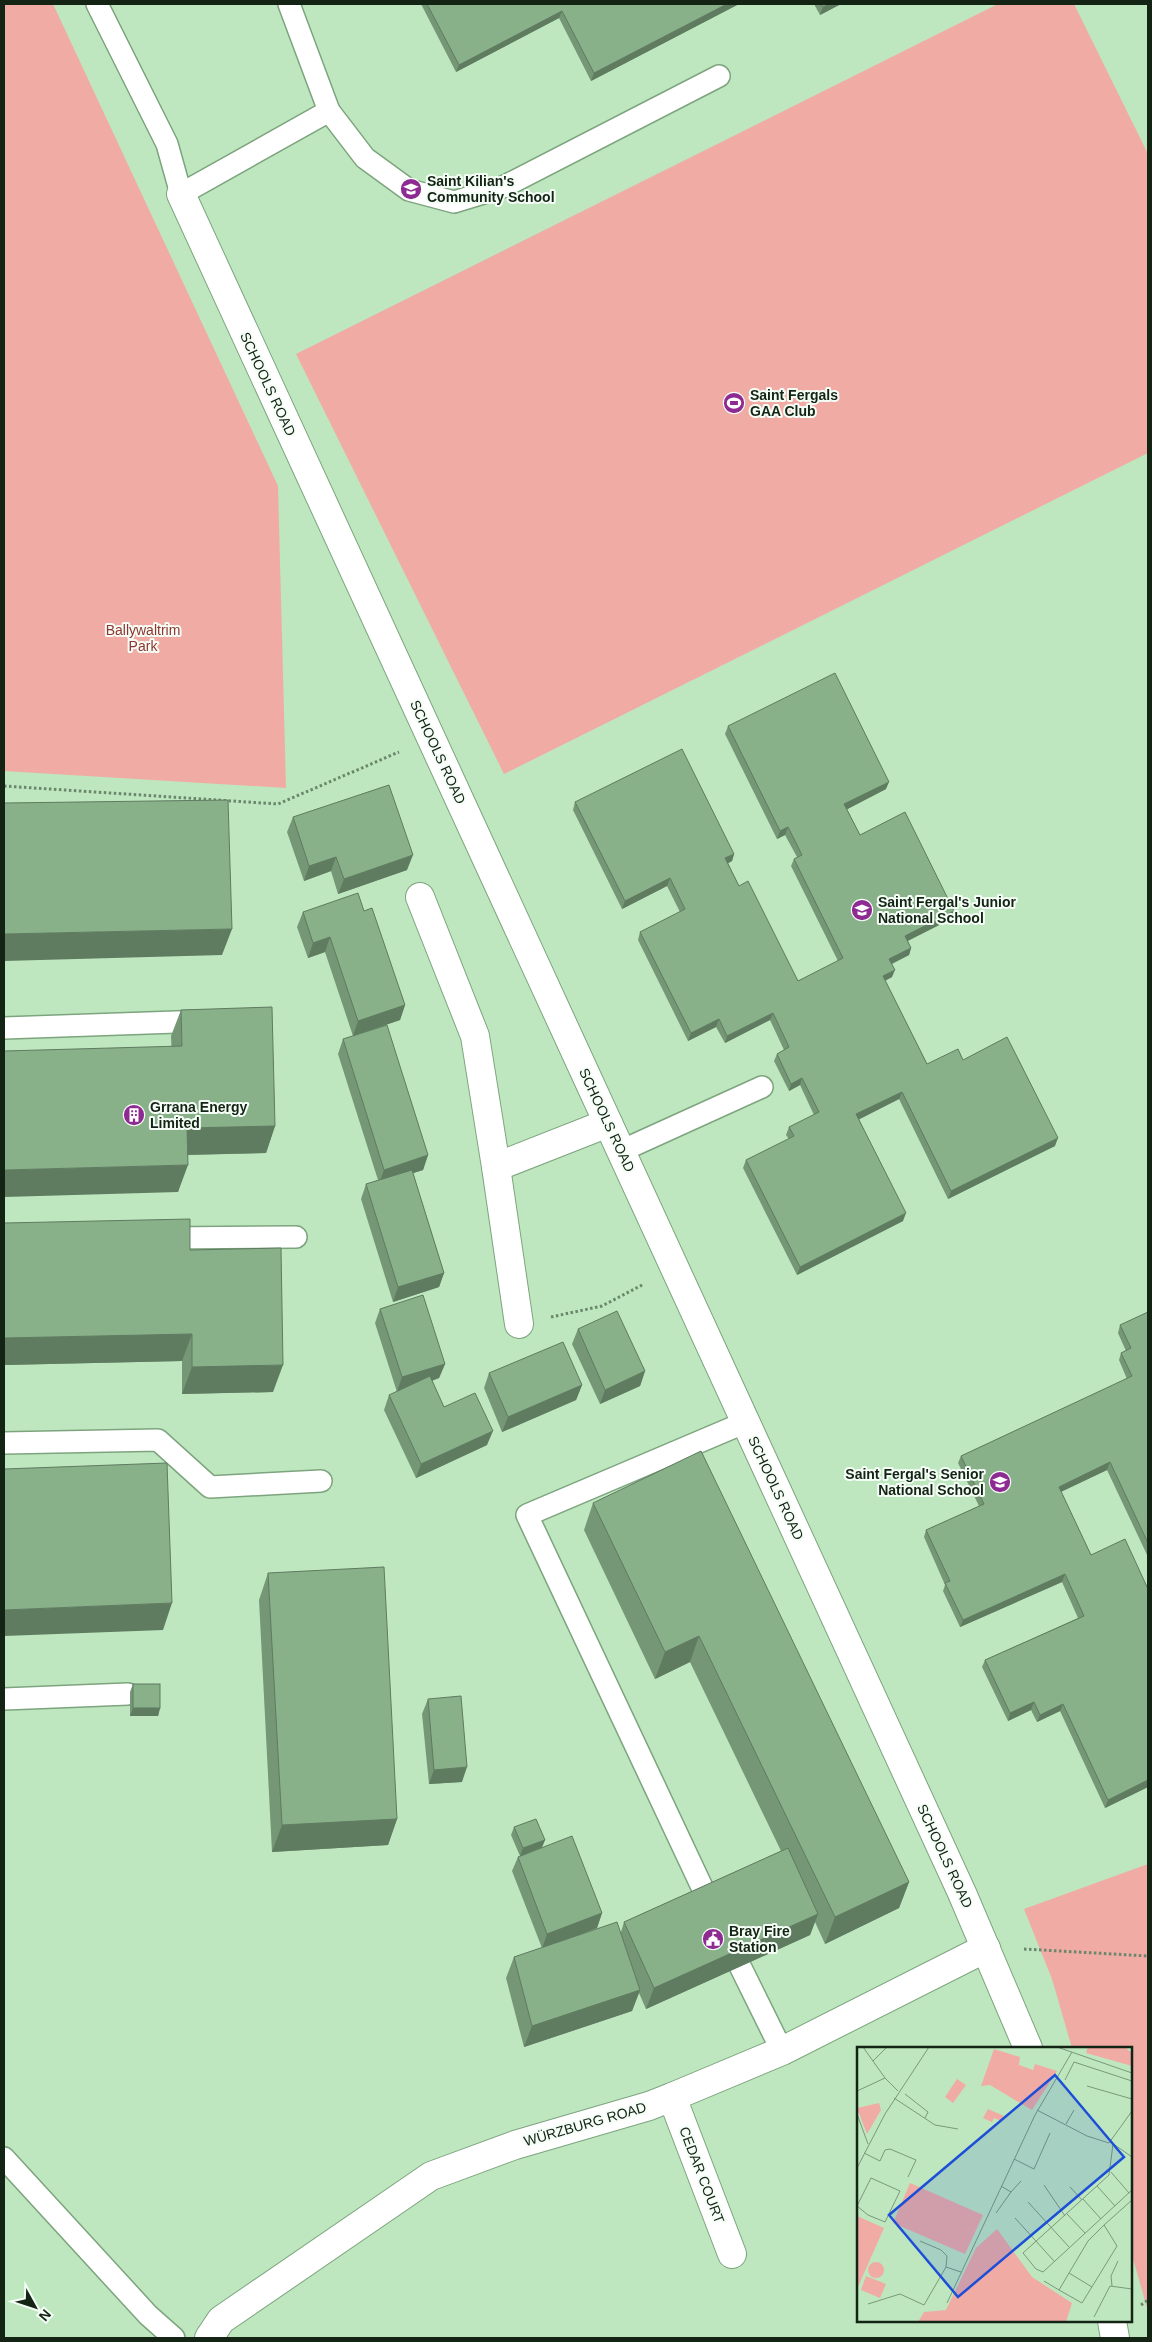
<svg xmlns="http://www.w3.org/2000/svg" width="1152" height="2342" font-family="Helvetica,sans-serif">
	<style>
		.green { fill: #f0aba4 }
		.lines { fill: none; stroke-linecap: round; stroke-linejoin: round }
		.lane-casing { stroke: #7da47e; stroke-width: 24 }
		.street-casing { stroke: #7da47e; stroke-width: 30 }
		.path { stroke: #6a876b; stroke-width: 3; stroke-dasharray: 2.5 2.5; stroke-linecap: butt }
		.lane { stroke: #fff; stroke-width: 21 }
		.street { stroke: #fff; stroke-width: 28 }
		.wall { fill: #759776 }
		.shaded-wall { fill: #5f7b60 }
		.building { fill: #88b089; stroke: #5f7b60 }
		.labels { text-anchor: middle; stroke-width: 4; stroke-linejoin: round; paint-order: stroke }
		.poi-label { font-size: 14px; font-weight: bold; fill: #132314; stroke: #f5fef6; text-anchor: start }
		.street-label { font-size: 14px; fill: #132314; stroke: #f5fef6 }
		.park-label { font-size: 14px; fill: #903531; stroke: #f5fef6 }
		.inset-road { fill: none; stroke: #7a997b; stroke-width: 1 }
		.view { fill: #1d4ed8; fill-opacity: 0.15; stroke: #1d4ed8; stroke-width: 2.5 }
		.inset-edge { fill: none; stroke: #132314; stroke-width: 2.5 }
	</style>
	<rect width="100%" height="100%" fill="#bee7bf"/>
	<g class="green">
		<path d="M4 4H53L278 486 286 788 4 771Z"/>
		<path d="M998 4H1074L1148 154V453L504 774 296 354Z"/>
		<path d="M1148 1864V2311L1131 2252V2048H1072L1052 1979 1024 1909Z"/>
	</g>
	<g class="lines">
		<g class="lane-casing">
			<g id="lane">
				<path d="M97 4 167 144 181 194 329 111"/>
				<path d="M289 4 329 111 365 158 409 190 454 202 503 187 719 76"/>
				<path d="M4 1028 205 1021"/>
				<path d="M621 1151 762 1087"/>
				<path d="M161 1238 296 1237"/>
				<path d="M4 1443 158 1440 210 1487 321 1481"/>
				<path d="M4 1699 128 1694"/>
				<path d="M709 1902 527 1515 746 1422"/>
				<path d="M740 1966 782 2051"/>
				<path d="M4 2158 148 2315 174 2338"/>
			</g>
		</g>
		<g class="street-casing">
			<g id="street">
				<path d="M181 194 962 1893 1028 2048"/>
				<path d="M420 897 475 1036 496 1167"/>
				<path d="M519 1324 496 1167 608 1123"/>
				<path d="M672 2097 732 2254"/>
				<path d="M1112 2321 1115 2338"/>
				<path d="M209 2338 221 2320 431 2176 515 2145 649 2106 672 2097 782 2051 986 1948"/>
			</g>
		</g>
		<g class="path">
			<path d="M4 786 278 804 399 752"/>
			<path d="M551 1317 602 1306 644 1284"/>
			<path d="M1024 1949 1148 1956"/>
			<path d="M1141 2305 1148 2300"/>
		</g>
		<use href="#lane" class="lane"/>
		<use href="#street" class="street"/>
	</g>
	<g class="wall">
		<path d="M421 4H739L591 81 559 18 456 72Z"/>
		<path d="M814 4H841L820 15Z"/>
		<path d="M728 726 886 789 847 809 860 835 951 919 908 941 911 948 909 955 892 964V977L885 981 927 1064 963 1060 1055 1146 948 1199 899 1099 859 1119 903 1221 797 1275 743 1168 746 1160 789 1139 786 1135 789 1127 814 1115 800 1085 789 1091 774 1061 777 1054 784 1050 770 1020 725 1043 716 1027 688 1041 638 940 640 932 680 912 667 886 622 909 573 810 575 802 734 854 732 861 728 863 739 886 798 981 838 961 791 866 794 859 797 857 785 835 777 839 725 734Z"/>
		<path d="M293 817 407 870 338 894 331 871 304 881 287 832Z"/>
		<path d="M364 911 405 1005 400 1020 353 1036 325 952 308 958 297 927 303 912Z"/>
		<path d="M181 1010 275 1126 266 1153 188 1155 178 1192 171 1036Z"/>
		<path d="M343 1039 428 1155 423 1170 413 1173 444 1273 439 1287 393 1302 361 1199 366 1184 378 1180 338 1054Z"/>
		<path d="M4 1223 190 1250 273 1392 182 1394V1361L4 1365Z"/>
		<path d="M380 1309 445 1364 439 1378 432 1381 444 1407 487 1445 416 1478 384 1410 389 1395 397 1392 375 1323Z"/>
		<path d="M1148 1312V1557L1107 1470 1061 1492 1091 1555 1148 1589V1787L1105 1808 1060 1711 1037 1722 1031 1710 1008 1721 982 1667 985 1660 1078 1618 1062 1582 960 1627 943 1591 945 1585 924 1537 926 1530 979 1506 958 1463 961 1456 1127 1379 1119 1360 1121 1353 1126 1351 1118 1333 1120 1325Z"/>
		<path d="M578 1329 645 1371 640 1386 600 1404 572 1344Z"/>
		<path d="M489 1373 582 1385 576 1400 502 1432 484 1388Z"/>
		<path d="M593 1503 909 1882 899 1908 825 1944 815 1922 810 1935 646 2009 639 1993 632 2011 524 2047 506 1978 514 1957 542 1948 512 1871 518 1857 520 1856 511 1835 514 1827 545 1840 542 1847 602 1913 597 1928 572 1938 621 1932 624 1922 781 1851 690 1662 655 1679 584 1530Z"/>
		<path d="M268 1573 397 1819 388 1845 272 1852 259 1600Z"/>
		<path d="M133 1684 160 1708 158 1716H130V1692Z"/>
		<path d="M428 1699 462 1782 429 1784 422 1714Z"/>
	</g>
	<g class="shaded-wall">
		<path d="M727 4H739L591 81 594 73Z"/>
		<path d="M829 4H841L820 15 823 7Z"/>
		<path d="M562 11 559 18 456 72 459 65Z"/>
		<path d="M889 782 886 789 842 812 844 804Z"/>
		<path d="M788 827 785 835 777 839 780 831Z"/>
		<path d="M734 854 732 861 723 866 725 858Z"/>
		<path d="M413 855 407 870 338 894 344 879Z"/>
		<path d="M336 857 331 871 304 881 309 866Z"/>
		<path d="M670 878 667 886 622 909 625 901Z"/>
		<path d="M954 911 951 919 903 943 905 936Z"/>
		<path d="M232 929 222 955 4 961V934Z"/>
		<path d="M330 937 325 952 308 958 313 943Z"/>
		<path d="M911 948 909 955 887 966 889 959Z"/>
		<path d="M895 970 892 977 880 983 883 976Z"/>
		<path d="M405 1005 400 1020 353 1036 358 1021Z"/>
		<path d="M773 1013 770 1020 725 1043 727 1036Z"/>
		<path d="M719 1019 716 1027 688 1041 691 1033Z"/>
		<path d="M802 1078 800 1085 789 1091 791 1084Z"/>
		<path d="M902 1092 899 1099 854 1122 856 1114Z"/>
		<path d="M275 1126 266 1153 178 1155 187 1128Z"/>
		<path d="M1058 1138 1055 1146 948 1199 951 1191Z"/>
		<path d="M428 1155 423 1170 379 1184 384 1170Z"/>
		<path d="M188 1165 178 1192 4 1197V1170Z"/>
		<path d="M906 1213 903 1221 797 1275 800 1267Z"/>
		<path d="M444 1273 439 1287 393 1302 398 1287Z"/>
		<path d="M192 1334 182 1361 4 1365V1338Z"/>
		<path d="M445 1364 439 1378 397 1392 402 1377Z"/>
		<path d="M283 1365 273 1392 182 1394 192 1367Z"/>
		<path d="M645 1371 640 1386 600 1404 605 1390Z"/>
		<path d="M582 1385 576 1400 502 1432 508 1417Z"/>
		<path d="M493 1431 487 1445 416 1478 421 1464Z"/>
		<path d="M1110 1462 1107 1470 1056 1494 1059 1487Z"/>
		<path d="M1065 1574 1062 1582 960 1627 963 1620Z"/>
		<path d="M172 1603 163 1630 4 1636V1610Z"/>
		<path d="M699 1636 690 1662 655 1679 665 1652Z"/>
		<path d="M1034 1702 1031 1710 1008 1721 1010 1713Z"/>
		<path d="M1063 1704 1060 1711 1037 1722 1040 1715Z"/>
		<path d="M133 1708H160L158 1716H130Z"/>
		<path d="M467 1767 462 1782 429 1784 434 1770Z"/>
		<path d="M1148 1780V1787L1105 1808 1108 1800Z"/>
		<path d="M397 1819 388 1845 272 1852 282 1825Z"/>
		<path d="M545 1840 542 1847 520 1856 523 1848Z"/>
		<path d="M909 1882 899 1908 825 1944 835 1917Z"/>
		<path d="M602 1913 597 1928 542 1949 547 1934Z"/>
		<path d="M818 1914 810 1935 646 2009 654 1988Z"/>
		<path d="M640 1990 632 2011 524 2047 532 2026Z"/>
	</g>
	<g class="building">
		<path d="M427 4H727L594 73 562 11 459 65Z"/>
		<path d="M821 4H829L823 7Z"/>
		<path d="M835 673 889 782 844 804 860 835 905 812 954 911 905 936 911 948 889 959 895 970 883 976 927 1064 958 1049 963 1060 1007 1037 1058 1138 951 1191 902 1092 856 1114 906 1213 800 1267 746 1160 794 1136 789 1127 819 1112 802 1078 791 1084 777 1054 789 1047 773 1013 727 1036 719 1019 691 1033 640 932 685 909 670 878 625 901 575 802 682 749 734 854 725 858 739 886 748 881 798 981 843 958 794 859 802 855 788 827 780 831 728 726Z"/>
		<path d="M389 785 413 855 344 879 336 857 309 866 293 817Z"/>
		<path d="M228 800 232 929 4 934V803Z"/>
		<path d="M358 893 364 911 372 908 405 1005 358 1021 330 937 313 943 303 912Z"/>
		<path d="M272 1007 275 1126 187 1128 188 1165 4 1170V1051L182 1046 181 1010Z"/>
		<path d="M387 1025 428 1155 384 1170 343 1039Z"/>
		<path d="M412 1170 444 1273 398 1287 366 1184Z"/>
		<path d="M190 1219V1250L281 1248 283 1365 192 1367V1334L4 1338V1223Z"/>
		<path d="M423 1295 445 1364 402 1377 380 1309Z"/>
		<path d="M617 1311 645 1371 605 1390 578 1329Z"/>
		<path d="M1148 1312V1543L1110 1462 1059 1487 1091 1555 1125 1539 1148 1589V1780L1108 1800 1063 1704 1040 1715 1034 1702 1010 1713 985 1660 1084 1616 1065 1574 963 1620 945 1583 950 1581 926 1530 984 1504 961 1456 1132 1376 1121 1353 1131 1348 1120 1325Z"/>
		<path d="M563 1342 582 1385 508 1417 489 1373Z"/>
		<path d="M430 1376 444 1407 475 1393 493 1431 421 1464 389 1395Z"/>
		<path d="M701 1451 909 1882 835 1917 699 1636 665 1652 593 1503Z"/>
		<path d="M167 1463 172 1603 4 1610V1469Z"/>
		<path d="M384 1567 397 1819 282 1825 268 1573Z"/>
		<rect x="133" y="1684" width="27" height="24"/>
		<path d="M461 1696 467 1767 434 1770 428 1699Z"/>
		<path d="M536 1819 545 1840 523 1848 514 1827Z"/>
		<path d="M572 1836 602 1913 547 1934 518 1857Z"/>
		<path d="M788 1848 818 1914 654 1988 624 1922Z"/>
		<path d="M617 1922 640 1990 532 2026 514 1957Z"/>
	</g>
	<defs>
		<g id="school-disc" transform="scale(1.125)"><circle r="9.5" fill="#8d2b93" stroke="#f5fef6"/><path d="M0-5L7-2L0 1L-7-2ZM-4 1L0 2.5L4 1V4Q0 6-4 4Z" fill="#fff"/></g>
		<g id="stadium-disc" transform="scale(1.125)"><circle r="9.5" fill="#8d2b93" stroke="#f5fef6"/><path d="M0-5a6.5 5 0 1 0 0 10a6.5 5 0 1 0 0-10ZM-3.5-1.8h7v3.6h-7Z" fill="#fff"/></g>
		<g id="building-disc" transform="scale(1.125)"><circle r="9.5" fill="#8d2b93" stroke="#f5fef6"/><path d="M-4-6H4V6H1V3H-1V6H-4ZM-2.5-4.3h1.7v1.8h-1.7ZM.8-4.3h1.7v1.8H.8ZM-2.5-1h1.7V.8h-1.7ZM.8-1h1.7V.8H.8Z" fill="#fff"/></g>
		<g id="civic-disc" transform="scale(1.125)"><circle r="9.5" fill="#8d2b93" stroke="#f5fef6"/><path d="M-.6-6.5H3V-4.5H.6V-3L4-1V1h2V6H-6V1h2V-1L-.6-3ZM-1.2 2.5V6h2.4V2.5Z" fill="#fff"/></g>
	</defs>
	<g fill-rule="evenodd">
		<use href="#school-disc" x="411" y="189"/>
		<use href="#stadium-disc" x="734" y="403"/>
		<use href="#school-disc" x="862" y="910"/>
		<use href="#building-disc" x="134" y="1115"/>
		<use href="#school-disc" x="1000" y="1482"/>
		<use href="#civic-disc" x="713" y="1939"/>
	</g>
	<g class="labels">
		<g class="poi-label">
			<text x="427" y="186">Saint Kilian's<tspan x="427" dy="16">Community School</tspan></text>
			<text x="750" y="400">Saint Fergals<tspan x="750" dy="16">GAA Club</tspan></text>
			<text x="878" y="907">Saint Fergal's Junior<tspan x="878" dy="16">National School</tspan></text>
			<text x="150" y="1112">Grrana Energy<tspan x="150" dy="16">Limited</tspan></text>
			<text x="984" y="1479" text-anchor="end">Saint Fergal's Senior<tspan x="984" dy="16">National School</tspan></text>
			<text x="729" y="1936">Bray Fire<tspan x="729" dy="16">Station</tspan></text>
		</g>
		<g class="street-label">
			<text transform="translate(268 384) rotate(65)" y="5">SCHOOLS ROAD</text>
			<text transform="translate(438 752) rotate(65)" y="5">SCHOOLS ROAD</text>
			<text transform="translate(607 1120) rotate(65)" y="5">SCHOOLS ROAD</text>
			<text transform="translate(776 1488) rotate(65)" y="5">SCHOOLS ROAD</text>
			<text transform="translate(945 1856) rotate(65)" y="5">SCHOOLS ROAD</text>
			<text transform="translate(585 2124) rotate(-16)" y="5">WÜRZBURG ROAD</text>
			<text transform="translate(702 2175) rotate(69)" y="5">CEDAR COURT</text>
		</g>
		<g class="park-label">
			<text x="143" y="635">Ballywaltrim<tspan x="143" dy="16">Park</tspan></text>
		</g>
	</g>
	<g transform="translate(857 2047)">
		<rect width="275" height="275" fill="#bee7bf"/>
		<path d="M231 0H268L275 6V19L229 6ZM137 2 163 10 162 18 176 23 178 17 200 24 175 63 133 38 124 39ZM100 32 109 38 96 56 88 50ZM22 56 24 63 10 87 0 61ZM131 62 147 69 144 74 137 71 135 75 126 71ZM53 136 126 168 108 207 36 176ZM0 169 27 181 0 242ZM140 182 175 230 215 256 209 275H61L67 265 89 263 119 201ZM11 223a8 8 0 1 1 16 0a8 8 0 1 1-16 0ZM9 229 29 237 23 251 4 243Z" fill="#f0aba4"/>
		<path class="inset-road" d="M6 0 28 31M200 0 275 26M16 14 30 0M208 33 217 15 275 34M230 39 275 52M0 44 28 31 41 44M48 47 71 65 68 71M37 51 78 78 101 82M180 63 230 89 252 96 275 64M0 67 11 97M209 77 217 63M255 96 275 110M256 97 252 128 166 206 179 222 186 225 275 143M7 106 23 114 28 103 33 102 59 113 51 130M157 112 177 122 193 86M0 121 28 67 72 0M254 125 272 146M14 131 43 144 28 175 11 168 0 159ZM187 138 208 169M144 139 154 145 164 134M240 139 258 159M213 140 225 153M226 152 244 172M171 155 212 200M139 166 154 145M210 167 228 186M158 171 197 214M247 178 260 199 225 256 202 243 231 194 247 178 275 153M89 220 104 225M212 226 235 240M187 234 202 243M255 239 254 229 261 214M90 256 178 68 215 5M11 257 43 247 67 258 89 220 90 209 84 203 63 194M237 270 253 239 275 242"/>
		<path class="view" d="M198 28 267 110 101 250 32 168Z"/>
		<rect width="275" height="275" class="inset-edge"/>
	</g>
	<rect width="1152" height="2342" fill="none" stroke="#132314" stroke-width="10"/>
	<g transform="translate(35 2307) rotate(130)" stroke="#f5fef6" stroke-width="4" paint-order="stroke">
	<path d="M0-4L9 19L0 12L-9 19Z" fill="#132314"/>
	<text y="-8" font-size="14" font-weight="bold" text-anchor="middle" fill="#132314">N</text>
	</g>
</svg>
